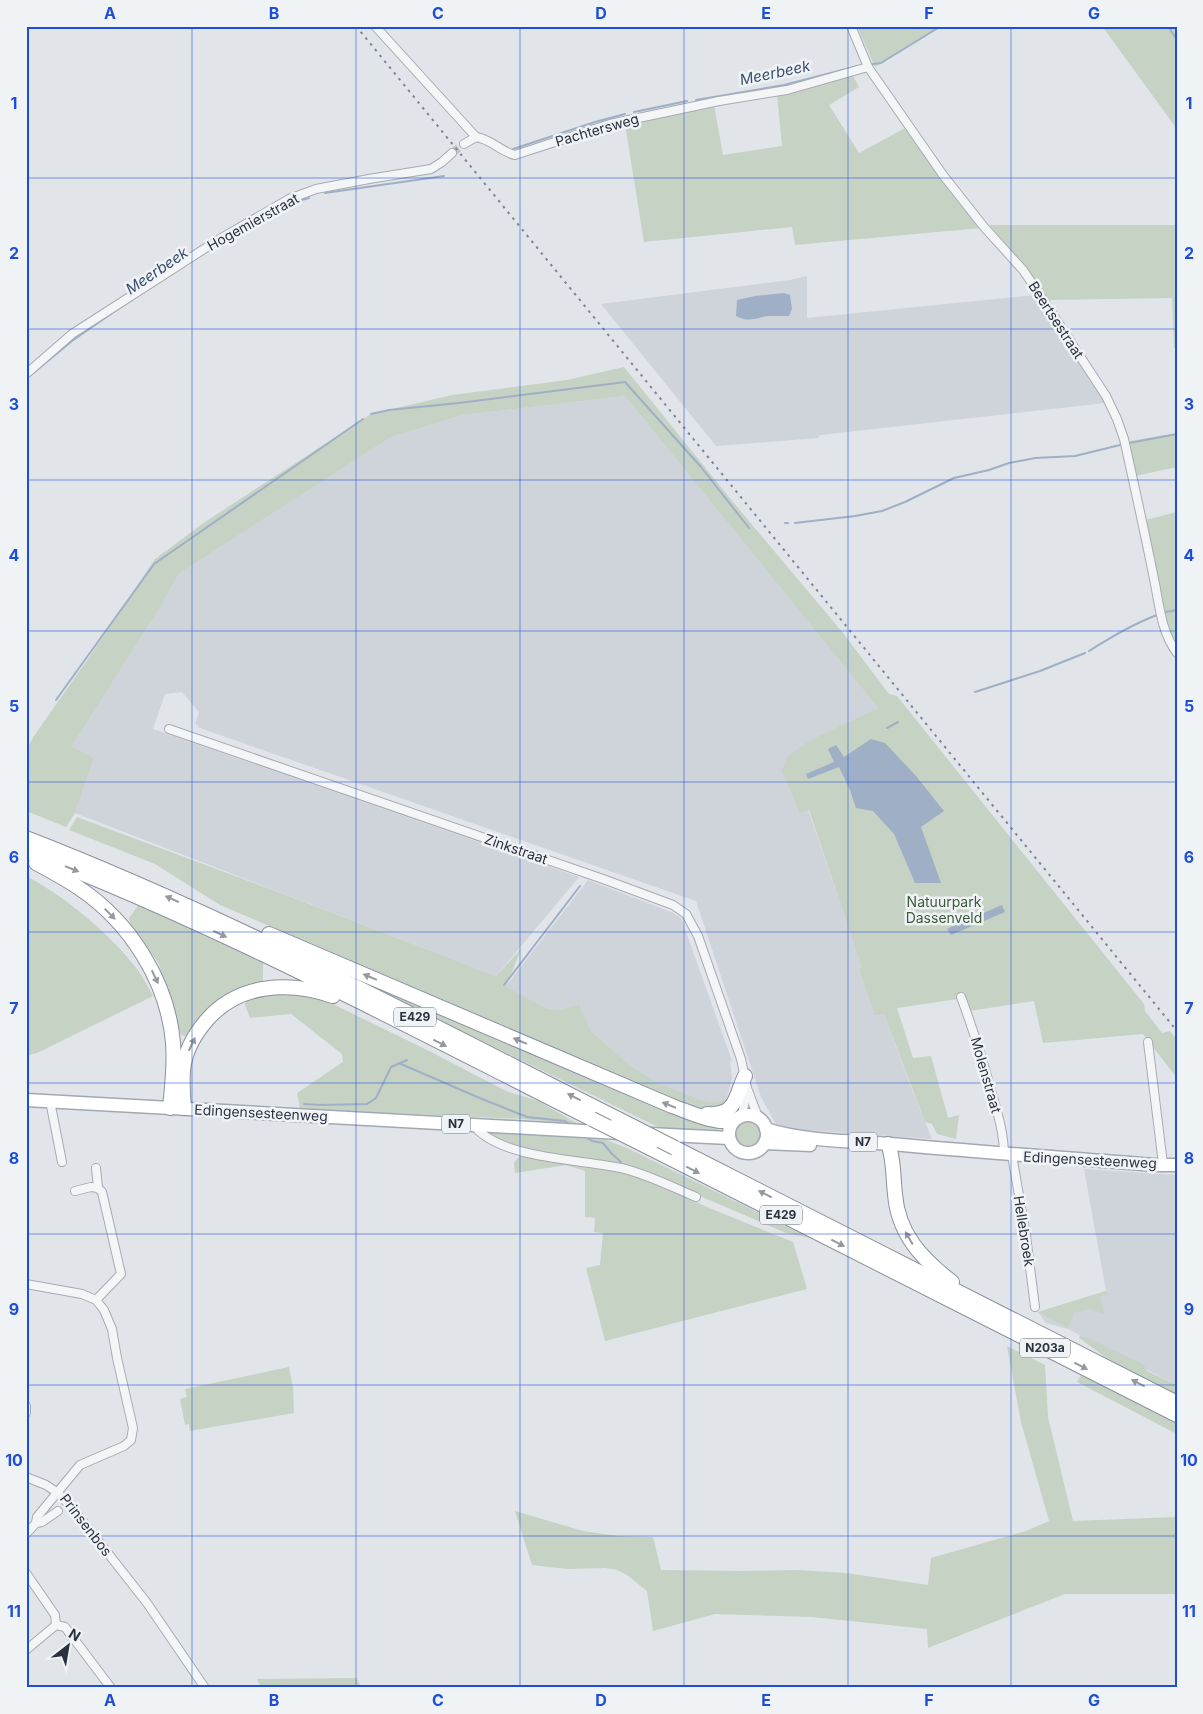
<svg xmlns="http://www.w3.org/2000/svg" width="1203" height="1714" font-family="Inter,sans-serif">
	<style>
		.built { fill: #cfd3da }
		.green { fill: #c6d2c3 }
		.water { fill: #9fb0c6 }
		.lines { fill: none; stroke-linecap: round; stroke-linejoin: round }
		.stream { stroke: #9fb0c6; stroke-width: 2 }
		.street-tunnel { stroke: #bdc0c7; stroke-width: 8; stroke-dasharray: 8 4; stroke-linecap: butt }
		.street-casing { stroke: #a7abb3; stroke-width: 10 }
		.primary-casing { stroke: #a1a8b3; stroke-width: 15 }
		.highway-casing { stroke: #8a919e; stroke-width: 16 }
		.street { stroke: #f3f5f7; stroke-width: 8 }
		.primary { stroke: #fff; stroke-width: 12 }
		.highway { stroke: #fff; stroke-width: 14 }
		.rail { stroke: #7c8391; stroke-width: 2; stroke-dasharray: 2.5 5; stroke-linecap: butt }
		.highway-bridge-casing { stroke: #8a919e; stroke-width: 16; stroke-linecap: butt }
		.highway-bridge { stroke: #fff; stroke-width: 14 }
		.oneway { fill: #95989f }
		.grid { fill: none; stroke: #1d4ed8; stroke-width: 1; stroke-opacity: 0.55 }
		.labels { text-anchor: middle; stroke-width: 5; stroke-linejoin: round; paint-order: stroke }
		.shield { fill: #f0f3f6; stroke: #666b76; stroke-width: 1 }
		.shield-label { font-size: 12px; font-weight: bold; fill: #2b313f }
		.street-label { font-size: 14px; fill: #2b313f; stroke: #f0f3f6 }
		.park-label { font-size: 14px; fill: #3e5939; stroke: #f0f3f6 }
		.water-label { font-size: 15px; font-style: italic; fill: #384e6f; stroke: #f0f3f6 }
		.neatline { fill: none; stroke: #1d4ed8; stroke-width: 2 }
		.grid-label { font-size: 16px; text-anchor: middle; font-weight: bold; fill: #1d4ed8 }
	</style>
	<rect width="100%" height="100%" fill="#e1e4e9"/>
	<g class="built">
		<path d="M807 276V318L1036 295 1105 403 820 435 818 438 716 446 601 304 790 280Z"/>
		<path d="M625 396 878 708 814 738 800 813 808 810 863 968 859 970 875 1016 884 1014 912 1090 932 1139 778 1128 761 1097 696 901 197 727 198 725 195 724 199 712 182 692 165 694 153 729 579 877 496 976 75 813 94 758 72 746 159 609 177 574 391 437 463 415Z"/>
		<path d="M588 880 671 912 681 918 732 1061H730L732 1079 727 1097 724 1100 714 1102 704 1101 656 1082 626 1062 591 1031 579 1004 559 1010 546 1008 505 987Z"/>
		<path d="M1084 1169 1177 1175V1385L1068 1329 1046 1323 1038 1312 1106 1291Z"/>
	</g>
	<g class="green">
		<path d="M857 26H943L875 67Z"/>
		<path d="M1102 26H1177V129Z"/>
		<path d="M853 76 859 87 829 105 859 153 907 127 953 195 981 228 795 245 792 227 644 242 625 124 714 105 723 155 782 146 777 94Z"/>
		<path d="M989 225H1177V348H1174L1172 298 1048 300 1007 245Z"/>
		<path d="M624 367 733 502 843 633 889 694 897 696 1144 1004 1145 1011 1162 1033 1170 1031 1177 1040V1078L1143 1034 1043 1043 1034 1001 969 1011 958 999 897 1008 913 1058 931 1056 948 1118 959 1115 956 1139 937 1134 932 1124 925 1122 884 1014 875 1016 859 970 862 967 809 810 800 813 782 771 787 757 814 738 878 708 625 396 463 415 391 437 178 574 159 609 72 746 94 758 75 813 66 827 26 811V750L34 736 90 656 155 559 205 522 371 414 452 395 567 380Z"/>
		<path d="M1177 433V467L1135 476 1130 441Z"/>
		<path d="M1177 512V642H1175L1169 631 1145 520Z"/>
		<path d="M77 817 273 890 496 976 521 949 506 987 546 1008 559 1010 579 1004 591 1031 626 1062 656 1082 704 1101 714 1102 724 1100 727 1097 726 1101 729 1105 699 1110 655 1093V1091L526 1040 459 1007 220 905 155 864 69 830Z"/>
		<path d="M26 876C66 897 109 933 137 969 143 977 148 987 153 996L37 1053 26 1056Z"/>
		<path d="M140 903 263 962V981L218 1001 188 1037 181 1035 159 964 136 931 131 927 129 918Z"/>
		<path d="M316 960 722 1125 717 1130 660 1128Z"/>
		<path d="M293 994 329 1002 431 1052 506 1091 538 1101 580 1125 523 1119 300 1109 297 1093 343 1062 342 1054 291 1014 250 1018 245 1005 246 1001 260 995Z"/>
		<circle cx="748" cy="1134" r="12"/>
		<path d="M491 1132 606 1140 627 1148 810 1238 786 1233 644 1172 702 1205 793 1242 807 1289 605 1341 586 1268 600 1265 603 1233 594 1232 595 1218 585 1217V1171L566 1165 515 1173 514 1162 520 1156 554 1161 491 1136Z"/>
		<path d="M1106 1291 1108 1295 1100 1296 1104 1314 1091 1309 1074 1313 1068 1328 1038 1312Z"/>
		<path d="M1080 1335 1143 1364 1147 1371 1177 1385V1395L1108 1359 1079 1338Z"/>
		<path d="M1007 1346 1045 1365 1048 1417 1073 1521 1177 1517V1594H1065L928 1648 927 1629 812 1617 715 1614 653 1631 647 1591 627 1575 617 1570 605 1568 567 1569 532 1565 515 1511 583 1531 618 1536 653 1537 661 1570 743 1571 798 1570 846 1573 928 1585 931 1558 1026 1531 1049 1521 1021 1422Z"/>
		<path d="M289 1367 293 1387 294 1413 190 1431 189 1424 185 1425 180 1399 187 1397 185 1389Z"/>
		<path d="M1081 1375 1177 1424V1434L1077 1382Z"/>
		<path d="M357 1678 361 1688H261L257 1679Z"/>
	</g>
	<g class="water">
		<path d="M784 293 790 295 792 309 789 316C782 316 775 316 768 316 755 318 749 323 736 316L737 300 755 296Z"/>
		<path d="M871 739 885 743 916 776 944 811 921 827 941 883H915L894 834 873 811 856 808 850 790 839 767 808 779 806 774 834 762 828 749 836 745 844 757Z"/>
		<path d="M1002 905 1005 912 951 935 947 929 951 927Z"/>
	</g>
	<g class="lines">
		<g class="stream">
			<path d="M1168 26 1177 40"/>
			<path d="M872 64 881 63 941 26"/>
			<path d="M696 100 784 85 858 66"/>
			<path d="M634 112 687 101"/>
			<path d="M513 149 595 122 625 114"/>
			<path d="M325 193 444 176"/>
			<path d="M216 245 294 202 309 198"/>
			<path d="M26 379 72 341 128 302"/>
			<path d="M371 414 389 410 459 403 625 382 701 467 749 528"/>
			<path d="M1129 443 1177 434"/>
			<path d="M785 523H788"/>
			<path d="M795 523 855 516 882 511 905 502 954 478 989 470 1009 463 1035 458 1075 456 1120 445"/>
			<path d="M1166 612 1177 610"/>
			<path d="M1089 651C1111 637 1133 624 1157 615"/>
			<path d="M975 692 1040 671 1085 653"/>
			<path d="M56 700 154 564 363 419"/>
			<path d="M887 728 898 722"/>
			<path d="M504 985 580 886"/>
			<path d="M401 1064 482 1099 527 1117 565 1121 570 1125"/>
			<path d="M304 1104 321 1105 367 1104 376 1098 391 1067 407 1060"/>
			<path d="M586 1137 592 1141 603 1143 612 1154 621 1162"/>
		</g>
		<path class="street-tunnel" d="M452 153 464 144"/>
		<g class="street-casing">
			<g id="street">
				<path d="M375 26 476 137C491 139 501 152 515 155L610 124 719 101 787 90 868 67"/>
				<path d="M851 26 868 67 943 175 984 227 1023 270 1042 298 1106 396 1117 419 1124 439C1134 484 1144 529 1153 574 1159 600 1160 631 1177 653"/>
				<path d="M464 144 476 137"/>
				<path d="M26 374 72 334 218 240 289 199 316 189 369 179 431 169 442 162 452 153"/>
				<path d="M169 729 603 879 673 905 686 914 698 936 741 1059 747 1088 758 1117"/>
				<path d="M961 997C973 1029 983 1061 992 1094 998 1114 1004 1134 1004 1155"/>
				<path d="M1148 1042 1163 1164"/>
				<path d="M50 1101 62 1162"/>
				<path d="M742 1115 747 1090"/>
				<path d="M473 1125C500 1159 579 1159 621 1168 647 1174 672 1187 696 1197"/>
				<path d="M1012 1155 1026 1236 1035 1307"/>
				<path d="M96 1168 98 1188"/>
				<path d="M75 1191 91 1187 98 1188 102 1192 121 1274 96 1300"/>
				<path d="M26 1284 82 1294 96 1300 104 1310 112 1329 117 1358 133 1428 131 1440 124 1446 80 1465 37 1517 36 1523 26 1534"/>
				<path d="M26 1406V1413"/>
				<path d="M26 1477 46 1485 58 1493 74 1510 147 1603 205 1688"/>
				<path d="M36 1523 42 1522 58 1511"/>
				<path d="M26 1573 55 1615 56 1625 65 1627 111 1688"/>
				<path d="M26 1650 56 1625"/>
			</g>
		</g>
		<g class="primary-casing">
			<g id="primary">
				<path d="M26 1100 619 1133"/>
				<circle cx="748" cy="1134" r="19"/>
				<path d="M766 1129C802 1141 853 1141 891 1144 978 1152 1066 1158 1153 1165H1177"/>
				<path d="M649 1134 729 1138"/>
				<path d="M765 1143 810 1145"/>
			</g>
		</g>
		<g class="highway-casing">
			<g id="highway">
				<path d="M26 838C230 917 423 1021 618 1119"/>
				<path d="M26 851C221 926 405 1025 592 1119"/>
				<path d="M36 863C51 871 66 879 79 888 130 922 168 982 173 1043 175 1065 172 1086 170 1108"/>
				<path d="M269 934 672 1106C692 1113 711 1123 733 1121"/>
				<path d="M184 1108C183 1096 182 1083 183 1070 185 1052 194 1035 206 1021 238 983 289 981 333 996"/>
				<path d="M707 1114C737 1116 735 1096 745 1076"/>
				<path d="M888 1144C894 1158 893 1178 895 1194 898 1234 922 1259 952 1282"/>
				<path d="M650 1148 1177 1415"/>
				<path d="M675 1148 1177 1403"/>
			</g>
		</g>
		<use href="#street" class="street"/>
		<use href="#primary" class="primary"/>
		<use href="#highway" class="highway"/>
		<path class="rail" d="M356 26 1177 1031"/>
		<g class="highway-bridge-casing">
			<g id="highway-bridge">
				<path d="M592 1119 650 1148"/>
				<path d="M618 1119 675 1148"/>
			</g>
		</g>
		<use href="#highway-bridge" class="highway-bridge"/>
	</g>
	<defs><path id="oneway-solid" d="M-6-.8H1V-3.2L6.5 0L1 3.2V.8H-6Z" transform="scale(1.25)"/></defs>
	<g class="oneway">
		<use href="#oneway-solid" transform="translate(72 869) rotate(22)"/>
		<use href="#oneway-solid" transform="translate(172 899) rotate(-156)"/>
		<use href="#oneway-solid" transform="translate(110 914) rotate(45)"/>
		<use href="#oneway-solid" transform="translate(220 934) rotate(25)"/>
		<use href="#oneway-solid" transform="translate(155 977) rotate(65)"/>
		<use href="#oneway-solid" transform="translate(370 977) rotate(-157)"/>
		<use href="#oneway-solid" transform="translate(520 1041) rotate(-157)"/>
		<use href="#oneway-solid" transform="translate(440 1043) rotate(27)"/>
		<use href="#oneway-solid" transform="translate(192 1044) rotate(-65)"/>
		<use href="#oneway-solid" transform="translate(574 1097) rotate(-153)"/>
		<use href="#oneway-solid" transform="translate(669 1105) rotate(-158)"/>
		<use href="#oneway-solid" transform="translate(693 1170) rotate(27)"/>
		<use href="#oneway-solid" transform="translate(765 1194) rotate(-153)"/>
		<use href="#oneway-solid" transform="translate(909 1238) rotate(-120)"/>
		<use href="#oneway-solid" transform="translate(838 1243) rotate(27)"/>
		<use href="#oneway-solid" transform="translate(1081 1366) rotate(27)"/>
		<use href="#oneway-solid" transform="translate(1138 1383) rotate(-153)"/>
	</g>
	<path class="grid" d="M192 26V1688M356 26V1688M520 26V1688M684 26V1688M848 26V1688M1011 26V1688M26 178H1177M26 329H1177M26 480H1177M26 631H1177M26 782H1177M26 932H1177M26 1083H1177M26 1234H1177M26 1385H1177M26 1536H1177"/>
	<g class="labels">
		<g class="shield">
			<rect x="394" y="1007.5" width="42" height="19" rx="4"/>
			<rect x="442" y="1114.5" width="28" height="19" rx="4"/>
			<rect x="849" y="1132.5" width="28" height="19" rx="4"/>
			<rect x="760" y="1205.5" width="42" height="19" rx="4"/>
			<rect x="1020" y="1338.5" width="50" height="19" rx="4"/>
		</g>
		<g class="shield-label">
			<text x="415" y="1021">E429</text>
			<text x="456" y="1128">N7</text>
			<text x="863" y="1146">N7</text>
			<text x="781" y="1219">E429</text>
			<text x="1045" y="1352">N203a</text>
		</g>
		<g class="street-label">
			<text transform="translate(597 130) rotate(-16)" y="5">Pachtersweg</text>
			<text transform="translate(253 222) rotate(-29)" y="5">Hogemierstraat</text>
			<text transform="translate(1056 320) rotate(57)" y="5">Beertsestraat</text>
			<text transform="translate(516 849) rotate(19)" y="5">Zinkstraat</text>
			<text transform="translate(986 1075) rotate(74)" y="5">Molenstraat</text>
			<text transform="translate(261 1113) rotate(3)" y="5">Edingensesteenweg</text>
			<text transform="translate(1090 1160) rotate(3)" y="5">Edingensesteenweg</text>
			<text transform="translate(1024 1231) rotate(81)" y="5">Hellebroek</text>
			<text transform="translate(86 1525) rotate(52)" y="5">Prinsenbos</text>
		</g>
		<g class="park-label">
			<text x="944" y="907">Natuurpark<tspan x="944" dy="16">Dassenveld</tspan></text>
		</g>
		<g class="water-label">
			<text transform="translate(775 73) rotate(-12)" y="5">Meerbeek</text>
			<text transform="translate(157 271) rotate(-34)" y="5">Meerbeek</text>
		</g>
	</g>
	<rect width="1203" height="1714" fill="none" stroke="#f0f3f6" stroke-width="55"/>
	<g transform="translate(68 1646) rotate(31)" stroke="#f0f3f6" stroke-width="4" paint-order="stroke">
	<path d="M0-4L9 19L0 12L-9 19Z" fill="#2b313f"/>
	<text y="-8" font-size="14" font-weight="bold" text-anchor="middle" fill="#2b313f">N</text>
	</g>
	<rect x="28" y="28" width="1148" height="1658" class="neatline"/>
	<g class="grid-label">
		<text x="110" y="19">A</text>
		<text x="274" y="19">B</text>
		<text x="438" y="19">C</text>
		<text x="601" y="19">D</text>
		<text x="766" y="19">E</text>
		<text x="929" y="19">F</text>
		<text x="1094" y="19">G</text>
		<text x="14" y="109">1</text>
		<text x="1189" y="109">1</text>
		<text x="14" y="259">2</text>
		<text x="1189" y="259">2</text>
		<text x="14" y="410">3</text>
		<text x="1189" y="410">3</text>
		<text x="14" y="561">4</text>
		<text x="1189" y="561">4</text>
		<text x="14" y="712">5</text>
		<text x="1189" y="712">5</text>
		<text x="14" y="863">6</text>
		<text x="1189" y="863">6</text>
		<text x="14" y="1014">7</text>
		<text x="1189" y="1014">7</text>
		<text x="14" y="1164">8</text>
		<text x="1189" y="1164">8</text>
		<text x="14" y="1315">9</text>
		<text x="1189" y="1315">9</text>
		<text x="14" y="1466">10</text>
		<text x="1189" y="1466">10</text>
		<text x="14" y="1617">11</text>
		<text x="1189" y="1617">11</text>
		<text x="110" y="1706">A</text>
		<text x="274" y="1706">B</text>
		<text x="438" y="1706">C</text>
		<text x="601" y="1706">D</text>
		<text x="766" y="1706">E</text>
		<text x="929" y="1706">F</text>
		<text x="1094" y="1706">G</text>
	</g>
</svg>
